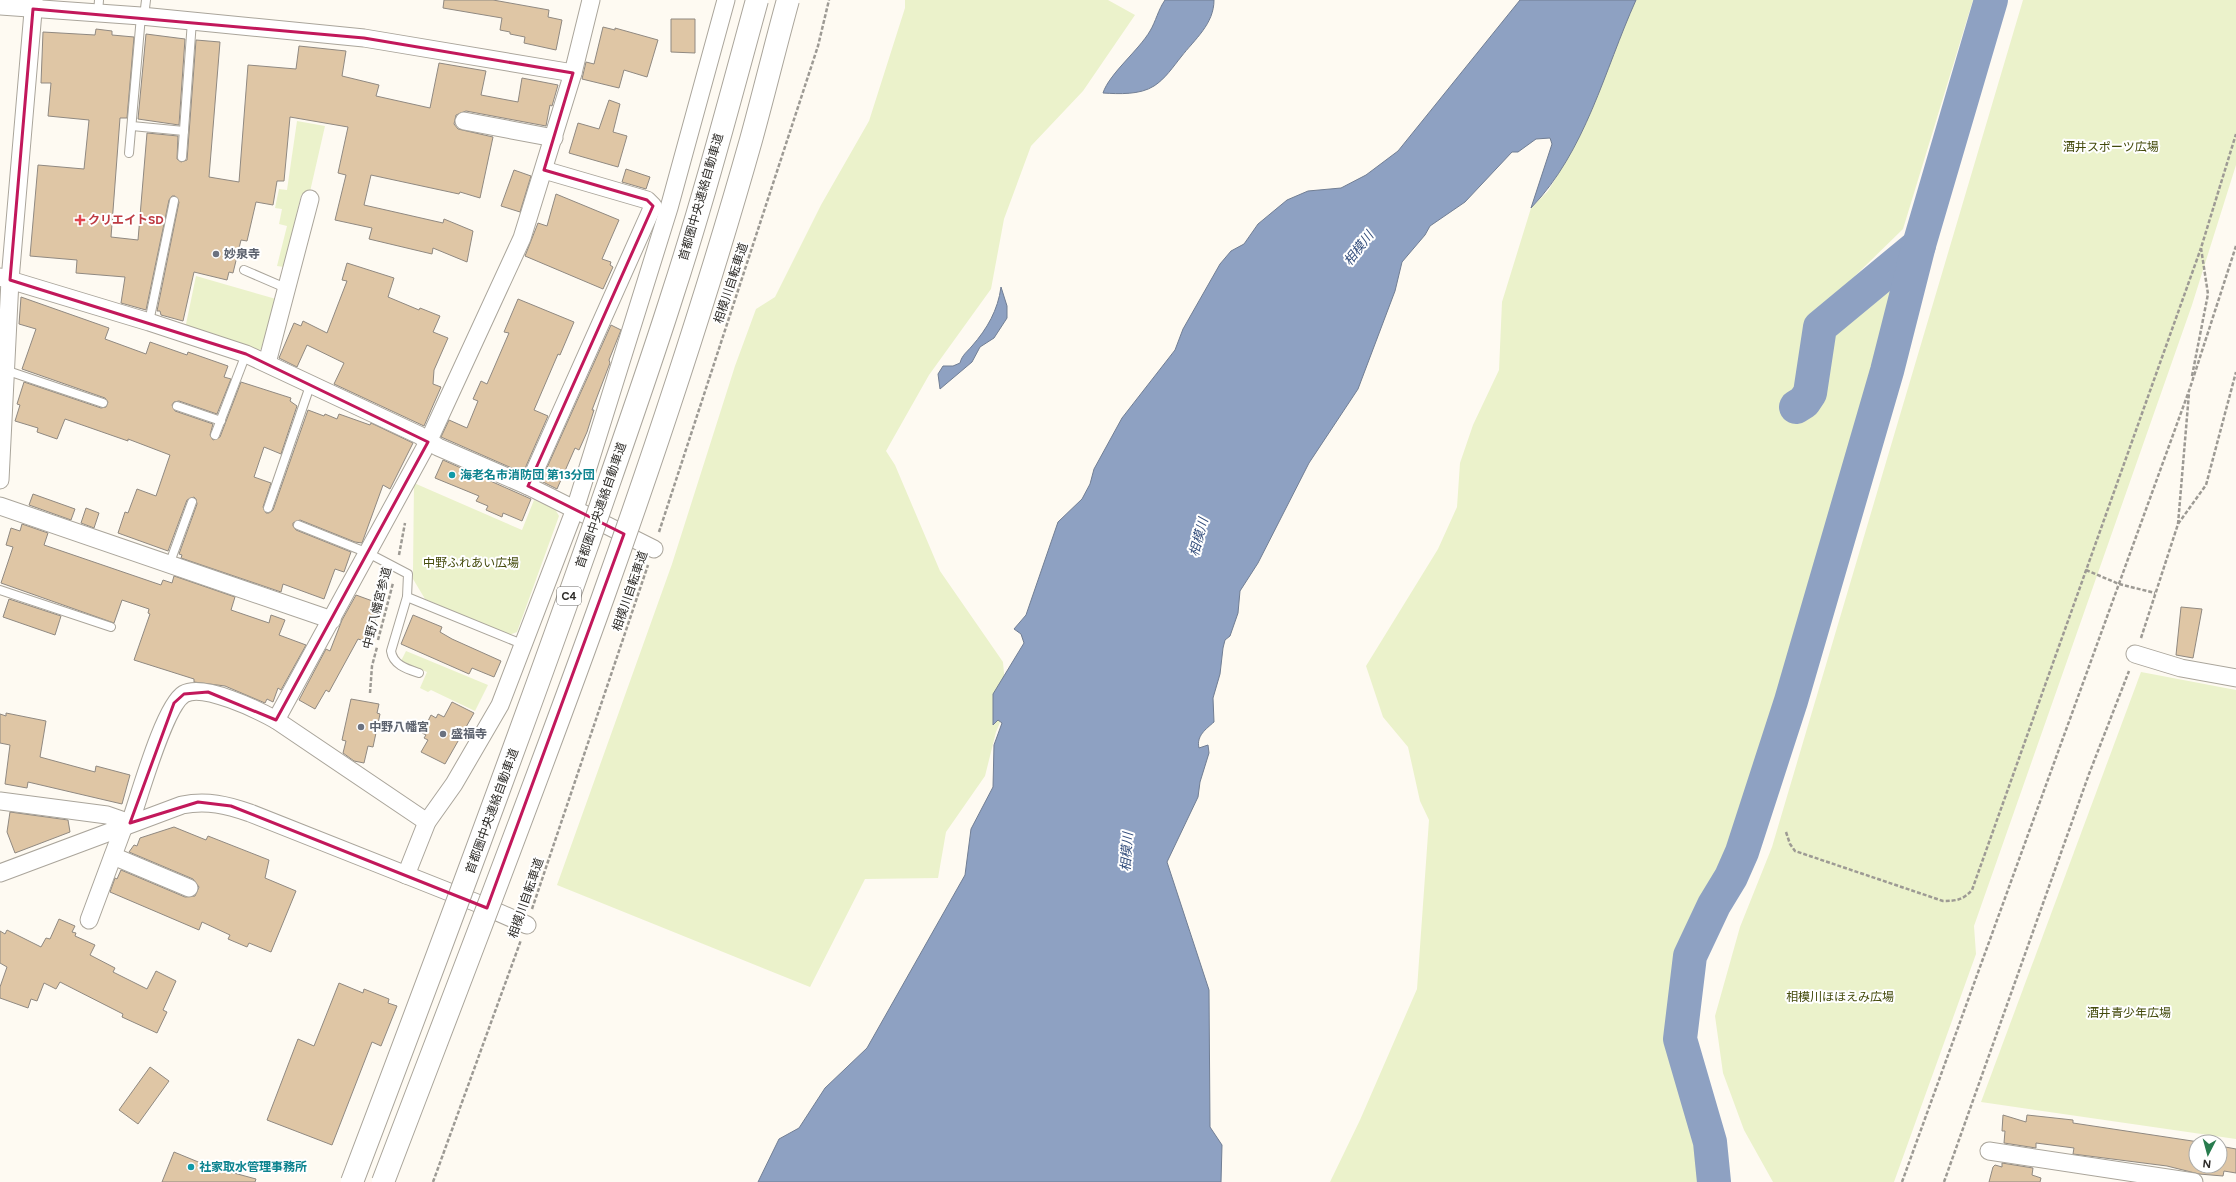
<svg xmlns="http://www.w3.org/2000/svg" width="2236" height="1182" font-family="Figtree,'Noto Sans JP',sans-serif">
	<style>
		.green { fill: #ebf2cb }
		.water { fill: #8ea1c2; stroke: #717e94 }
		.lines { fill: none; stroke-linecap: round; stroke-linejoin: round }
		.river { stroke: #8ea1c2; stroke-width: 34 }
		.building { fill: #dfc6a5; stroke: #908981 }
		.lane-casing { stroke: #aaa59b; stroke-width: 10 }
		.street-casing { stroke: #aaa59b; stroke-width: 19 }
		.path { stroke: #9d9a94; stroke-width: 2.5; stroke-dasharray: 4 2; stroke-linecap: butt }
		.lane { stroke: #fff; stroke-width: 8 }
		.street { stroke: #fff; stroke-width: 17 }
		.highway-bridge-casing { stroke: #aaa59b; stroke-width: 24; stroke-linecap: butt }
		.highway-bridge { stroke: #fff; stroke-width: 22 }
		.marked { fill: none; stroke: #c2185b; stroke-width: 3; stroke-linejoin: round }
		.health-dot { fill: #e0444e; stroke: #fff; stroke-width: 1.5 }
		.worship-dot { fill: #6b7280; stroke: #fff; stroke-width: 1.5 }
		.culture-dot { fill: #0f9aa8; stroke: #fff; stroke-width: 1.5 }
		.labels { text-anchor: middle; stroke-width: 4; stroke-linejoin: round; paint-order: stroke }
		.shield { fill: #fff; stroke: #6d6b69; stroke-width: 1 }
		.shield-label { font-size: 11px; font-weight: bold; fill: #2e2c29 }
		.park-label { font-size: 12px; fill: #434a0b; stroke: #fff }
		.street-label { font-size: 12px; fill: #2e2c29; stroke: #fff }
		.health-label { font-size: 12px; font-weight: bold; fill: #be3a42; stroke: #fff; text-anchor: start }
		.worship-label { font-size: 12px; font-weight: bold; fill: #5b616d; stroke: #fff; text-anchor: start }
		.culture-label { font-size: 12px; font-weight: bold; fill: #0d838f; stroke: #fff; text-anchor: start }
		.water-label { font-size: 13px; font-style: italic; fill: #354f7d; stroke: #fff }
	</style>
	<rect width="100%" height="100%" fill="#fefaf2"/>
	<g class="green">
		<path d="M905 0H1108L1135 15 1083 91 1031 146 1004 219 991 289 929 375 886 451 895 465 940 571 1003 662 1007 706 996 732 985 776 946 832 938 878 865 879 810 987 557 885 672 564 735 366 756 309 775 297 821 205 869 121 905 8Z"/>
		<path d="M1636 0H1973L1903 229 1812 318 1807 388 1796 407 1803 416 1825 363 1824 340 1828 328 1901 268 1904 276 1903 292 1776 731 1743 834 1730 875 1711 907 1697 943 1692 1028 1696 1055 1717 1131 1699 1145 1697 1174 1700 1182H1330L1360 1120 1417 989 1429 820 1420 801 1408 747 1383 717 1366 666 1438 549 1457 507 1460 463 1473 425 1499 370 1502 302 1531 208 1548 191 1560 171Z"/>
		<path d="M2023 0H2236V165L2192 305 1974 926 1976 954 1894 1182H1773L1744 1130 1723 1073 1715 1016 1740 927 1772 847Z"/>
		<path d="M297 121 325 126 309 196 301 195 284 267 277 266 287 226 279 224 282 209 275 208 279 189 287 190Z"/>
		<path d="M196 276 276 299 261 349 255 352 185 329Z"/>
		<path d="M414 483 522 530 534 500 555 509 559 516 517 632 509 635 425 599 413 579V572Z"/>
		<path d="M406 651 488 685 475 711 431 690 428 692 420 688 427 672 401 661Z"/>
		<path d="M2141 672 2236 690V1139L1981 1102Z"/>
	</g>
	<g class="water">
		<path d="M1165 0H1214C1214 24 1195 39 1181 57 1173 67 1165 79 1154 86 1140 95 1119 94 1103 93 1109 74 1139 50 1150 31 1156 21 1158 10 1165 0Z"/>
		<path d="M1520 0H1636C1604 71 1586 151 1531 208L1552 144 1550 138 1536 139 1518 152H1512L1465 202 1430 226 1425 235 1402 262 1395 291 1358 389 1309 463 1258 563 1240 591 1238 613 1230 636 1225 640 1223 648 1220 674 1213 698 1214 722C1206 729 1196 736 1199 748L1208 745 1209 753 1200 782 1198 797 1167 862 1209 990 1210 1127 1222 1145 1221 1182H758L779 1139 799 1128 825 1088 867 1048 965 875 971 829 993 787 994 745 1002 723 998 720 993 725V694L1024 643 1021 634 1014 629 1026 615 1058 522 1082 499 1090 484 1094 469 1122 418 1175 350 1183 329 1220 264 1231 251 1244 244 1258 224 1287 200 1308 191 1341 188 1366 175 1398 151Z"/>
		<path d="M1001 287 1007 306V318L994 338 980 347 972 362 940 389 938 374 943 366H953L960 363C962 355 967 352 972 346 987 329 998 310 1001 287Z"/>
	</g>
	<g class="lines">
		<g class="river">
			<path d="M1796 407 1804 402 1810 393 1820 327 1919 245"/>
			<path d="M1714 1182 1710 1142 1680 1039 1690 956 1714 905 1731 877 1742 852 1791 701 1887 371 1919 245 1991 0"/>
		</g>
	</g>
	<g class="building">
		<path d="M444 0H493L549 10 548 17 562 20 556 50 524 43 525 37 510 34V32L500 30 502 18 443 8Z"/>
		<path d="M671 19H695V53L671 52Z"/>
		<path d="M603 27 615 30V28L658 40 647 77 624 70 619 88 582 79 586 62 594 64Z"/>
		<path d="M96 29 112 31V35L134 37 127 118H120L111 237 138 240 147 133 178 136 177 159 181 162 187 160 196 40 220 42 209 177 239 182 248 65 296 69 299 46 346 51 342 76 379 85 376 96 430 108 439 63 486 71 481 95 518 102 522 78 558 85 552 106 550 105 546 126 466 111 456 115 454 124 458 129 493 137 480 198 460 192 459 194 371 175 364 205 443 223 444 219 473 231 467 262 433 248 432 254 369 239 372 228 335 220 346 175 338 173 348 127 290 117 284 181H277L273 205 256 202 247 241 241 240 233 273 229 272 227 280 194 272 183 321 161 315 160 311H157L179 202 175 196H172L169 200 146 310 121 303 125 277 76 273 77 260 30 256 38 165 84 169 89 120 48 116 51 83H41L43 32 95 35Z"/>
		<path d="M146 34 185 39 179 125 138 119Z"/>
		<path d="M609 100 620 104 613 132 627 136 618 167 569 153 578 123 599 129Z"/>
		<path d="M626 169 650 177 646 189 622 182Z"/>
		<path d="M514 170 531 176 520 212 501 206Z"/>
		<path d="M556 194 619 220 602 259 611 262 610 265 613 267 603 289 525 256 538 223 547 226Z"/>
		<path d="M347 263 394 278 388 297 419 310 420 308 440 316 433 332 448 338 434 370 433 384 441 387 424 426 334 384 344 363 307 345 297 367 279 358 294 323 301 326 303 321 327 333 347 281 342 280Z"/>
		<path d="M21 297 109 328 105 339 146 354 150 342 187 355 188 352 228 366 224 377 231 379 217 414 179 401 174 402 172 405 175 411 213 424 210 435 213 440 220 437 241 382 291 398 290 401 297 406 281 454 264 447 254 477 271 483 263 507 266 513H269L273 510 308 410 324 416 325 414 337 419 339 414 370 425 371 423 413 443 390 489 383 485 362 543 355 542 300 520 293 523V526L296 530 351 552 344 572 335 569 324 599 283 584 281 592 181 558 182 555 179 554 197 504 196 499 194 497 187 500 168 551 118 533 125 512 128 513 137 489 156 496 170 455 128 439V441L65 419 57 439 37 432 38 428 15 421 20 405 17 404 24 382 101 408 106 407 108 402 105 398 22 369 36 329 19 324Z"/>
		<path d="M518 299 574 322 560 355 558 354 534 410 548 416 523 473 441 437 449 420 467 428 478 401 473 399 481 381 487 384 509 333 504 332Z"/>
		<path d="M611 325 621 330 609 360 610 363 592 410H594L587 432 579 450 575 448 557 489 541 481Z"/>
		<path d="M443 460 531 499 522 521 503 513 502 517 486 510 488 506 476 501 479 496 435 478Z"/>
		<path d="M33 494 75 509 71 520 29 505Z"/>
		<path d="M86 508 99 513 94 528 81 523Z"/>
		<path d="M22 524 48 533 44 545 161 585 163 580 172 583 174 576 235 597 231 610 269 623 271 615 285 620 279 635 306 645 281 690 278 688 273 702 267 699 265 703 225 686 194 682V679L134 660 150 614 148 613 149 609 122 600 114 623 1 583 13 547 6 545 11 528 20 531Z"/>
		<path d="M356 595 378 603 376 609 379 610 367 642 358 639 329 692 326 690 315 709 299 700 326 649 330 651 342 620Z"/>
		<path d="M9 599 61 616 55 635 3 617Z"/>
		<path d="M2181 607 2202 609 2193 658 2176 655Z"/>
		<path d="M413 615 442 627 440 632 452 639 501 661 494 677 472 668 469 674 401 644Z"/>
		<path d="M351 699 379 704 377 713 380 714 373 747 368 746 364 763 354 761 343 753 346 741 342 740Z"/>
		<path d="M452 702 474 713 445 764 421 752 428 740 424 738 426 735 422 733 431 715 436 718 438 714 444 717Z"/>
		<path d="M6 713 46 721 40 757 95 772 96 766 130 775 122 804 28 782 27 788 5 784 10 745 0 743V714L6 716Z"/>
		<path d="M10 812 68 820 70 832 15 853 7 832Z"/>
		<path d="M174 827 206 840 208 836 269 860 265 878 296 891 271 952 249 943 247 947 228 939 230 935 202 922 199 930 110 892 115 878 117 879 121 870 185 897 195 896 199 887 193 879 129 852 134 845 137 846 140 838Z"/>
		<path d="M59 919 75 926 72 932 76 933 75 936 95 945 90 955 115 968 113 972 147 989 156 971 176 981 163 1010 167 1012 157 1033 122 1017 123 1014 60 982 56 989 44 983 37 1001 31 999 28 1008 0 998V987L7 967 0 963V931L5 934 7 930 41 947 46 938 50 939Z"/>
		<path d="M339 983 363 993 364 989 389 999 388 1003 397 1006 381 1046 372 1042 332 1145 267 1120 298 1039 314 1046Z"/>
		<path d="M150 1067 169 1081 138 1124 119 1110Z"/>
		<path d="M2003 1115 2026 1122 2027 1115 2073 1120V1123L2199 1142H2196V1166H2220V1146L2236 1149V1173L2224 1171 2223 1176 2199 1174 2167 1166 2073 1154 2074 1148 2036 1143V1148L2004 1143 2005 1131H2002Z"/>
		<path d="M174 1152 208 1166 256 1179 255 1182H162Z"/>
		<path d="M2002 1163 2033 1168 2032 1175 2041 1178 2040 1182H1989L1993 1167 1995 1165 2002 1167Z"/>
	</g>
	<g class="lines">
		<g class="lane-casing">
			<g id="lane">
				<path d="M98 13 99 0"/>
				<path d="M144 17 146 0"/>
				<path d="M132 126 184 131"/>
				<path d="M129 153 141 16"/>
				<path d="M182 157 192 21"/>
				<path d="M244 270 288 289"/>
				<path d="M149 322 174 201"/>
				<path d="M5 370 103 403"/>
				<path d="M177 406 221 421"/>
				<path d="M215 435 246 354"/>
				<path d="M268 508 311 383"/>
				<path d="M298 525 368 553 408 574 407 597 391 651C393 665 407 669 419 673"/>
				<path d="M169 565 192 502"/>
				<path d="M0 590 111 627"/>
				<path d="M407 597 522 644"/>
			</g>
		</g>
		<g class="street-casing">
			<g id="street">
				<path d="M0 6 141 16 364 38 573 73"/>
				<path d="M464 121 554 138"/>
				<path d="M0 277 149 322 246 354 419 435 438 447 528 486 654 549"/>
				<path d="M267 363 310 199"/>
				<path d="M0 480 10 280 34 0"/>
				<path d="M528 486 653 206 647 200 544 170"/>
				<path d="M0 506 332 620"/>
				<path d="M2135 654 2181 668 2236 678"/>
				<path d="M276 720 428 442 522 238 573 73 591 0"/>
				<path d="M0 801 107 815 130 823"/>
				<path d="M130 823C139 798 164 706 184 694 203 683 258 710 276 720L427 822"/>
				<path d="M113 856 189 888"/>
				<path d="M0 873 182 805C207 800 227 805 250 813L477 903 527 925"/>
				<path d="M406 875 427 822 454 784 500 705 575 509 669 208 726 0"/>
				<path d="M89 920 124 826"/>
				<path d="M1989 1151 2194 1182"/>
			</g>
		</g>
		<g class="path">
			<path d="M2192 376 2208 294 2201 248 2236 134"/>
			<path d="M2178 524 2189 393"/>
			<path d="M659 532 818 46 829 0"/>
			<path d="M399 555 405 523"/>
			<path d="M2086 570 2119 584 2155 593"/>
			<path d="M2141 638 2178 524 2206 485 2236 372"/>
			<path d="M378 640 393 583"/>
			<path d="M370 693 372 666 377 647"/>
			<path d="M1786 832 1790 844 1795 851 1943 901C1956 901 1963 900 1972 890L2201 248"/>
			<path d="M532 909 648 565"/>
			<path d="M433 1182 521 940"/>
			<path d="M1902 1182 2190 388 2236 246"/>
			<path d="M1944 1182 2089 774 2129 671"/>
		</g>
		<use href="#lane" class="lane"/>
		<use href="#street" class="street"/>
		<g class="highway-bridge-casing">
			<g id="highway-bridge">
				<path d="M352 1182C433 969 513 755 589 540 617 459 646 378 672 296 704 198 730 99 757 0"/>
				<path d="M383 1182C514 838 651 494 751 140 764 93 775 47 788 0"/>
			</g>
		</g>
		<use href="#highway-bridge" class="highway-bridge"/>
	</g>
	<path class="marked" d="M33 9 364 38 573 73 544 170 647 200 653 206 528 486 624 534 487 908 231 806 198 802 130 823 174 703 184 694 208 692 276 720 428 442 246 354 10 280Z"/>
	<path class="health-dot" d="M78 214h4v4h4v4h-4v4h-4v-4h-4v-4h4z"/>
	<g class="worship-dot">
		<circle cx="216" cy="254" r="4"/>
		<circle cx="361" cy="727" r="4"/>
		<circle cx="443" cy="734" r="4"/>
	</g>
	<g class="culture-dot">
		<circle cx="452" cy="475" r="4"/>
		<circle cx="191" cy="1167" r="4"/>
	</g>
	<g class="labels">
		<rect class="shield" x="557" y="587" width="24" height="18" rx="3"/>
		<g class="shield-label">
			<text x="569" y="600">C4</text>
		</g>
		<g class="park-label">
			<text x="2111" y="151">酒井スポーツ広場</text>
			<text x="471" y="567">中野ふれあい広場</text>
			<text x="1840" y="1001">相模川ほほえみ広場</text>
			<text x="2129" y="1017">酒井青少年広場</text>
		</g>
		<g class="street-label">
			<text transform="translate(701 197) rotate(-74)" y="4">首都圏中央連絡自動車道</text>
			<text transform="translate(731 283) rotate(-72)" y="4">相模川自転車道</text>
			<text transform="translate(601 505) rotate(-71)" y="4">首都圏中央連絡自動車道</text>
			<text transform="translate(630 591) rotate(-71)" y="4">相模川自転車道</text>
			<text transform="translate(377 608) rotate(-76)" y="4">中野八幡宮参道</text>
			<text transform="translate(492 811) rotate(-70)" y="4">首都圏中央連絡自動車道</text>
			<text transform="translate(526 898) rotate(-71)" y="4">相模川自転車道</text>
		</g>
		<g class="health-label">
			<text x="88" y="224">クリエイトSD</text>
		</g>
		<g class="worship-label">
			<text x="224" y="258">妙泉寺</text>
			<text x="369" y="731">中野八幡宮</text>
			<text x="451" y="738">盛福寺</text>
		</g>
		<g class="culture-label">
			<text x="460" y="479">海老名市消防団 第13分団</text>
			<text x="199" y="1171">社家取水管理事務所</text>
		</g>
		<g class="water-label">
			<text transform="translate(1358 248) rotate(-52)" y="5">相模川</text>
			<text transform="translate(1198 537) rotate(-75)" y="5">相模川</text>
			<text transform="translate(1126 852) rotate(-86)" y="5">相模川</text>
		</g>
	</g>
	<g transform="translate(2208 1154) rotate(186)"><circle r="19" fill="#ffffff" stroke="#ababa9"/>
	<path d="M0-3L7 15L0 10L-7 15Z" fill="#287c4e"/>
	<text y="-6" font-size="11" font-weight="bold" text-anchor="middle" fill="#2e2c29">N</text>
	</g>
</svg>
